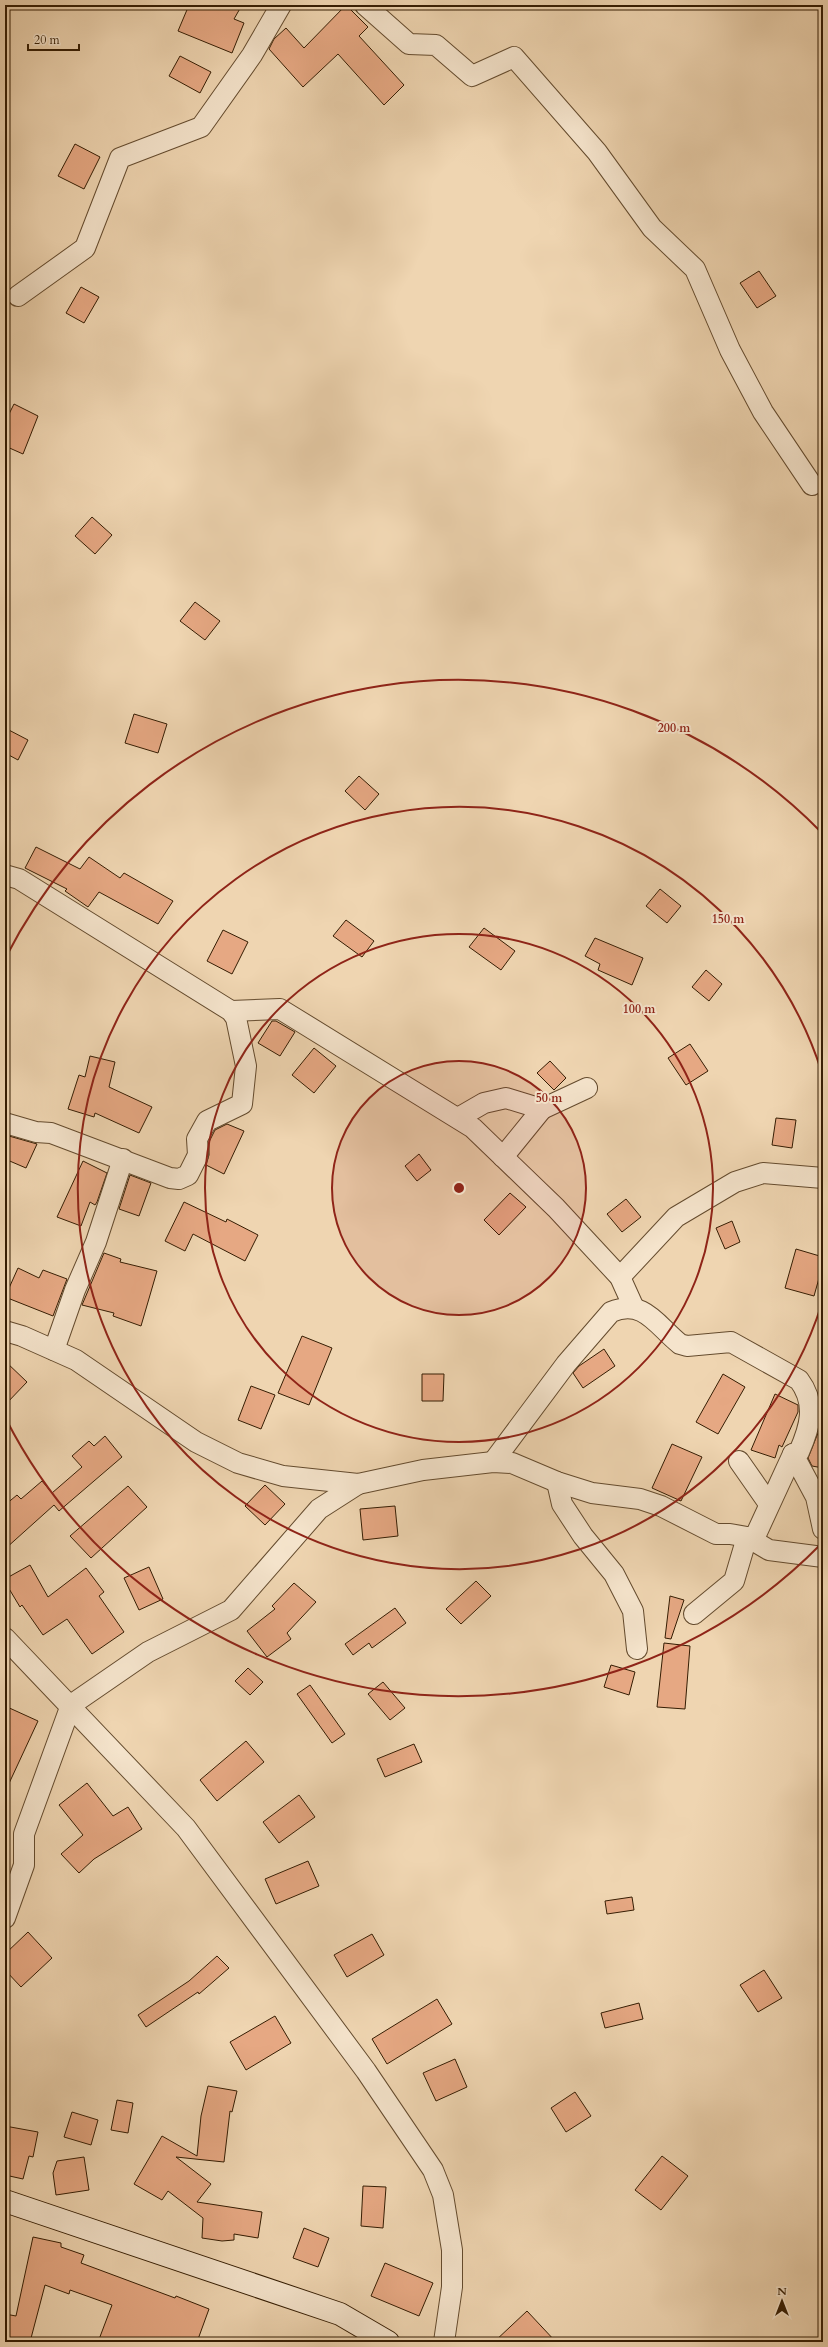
<svg xmlns="http://www.w3.org/2000/svg" width="828" height="2347" font-family="Cardo,serif">
	<style>
		.building { fill: #e6a883; stroke: #351d03 }
		.lines { fill: none; stroke-linecap: round; stroke-linejoin: round }
		.minor-casing { stroke: #644b2e; stroke-width: 22 }
		.secondary-casing { stroke: #351d03; stroke-width: 24 }
		.minor { stroke: #f5e4cc; stroke-width: 20 }
		.secondary { stroke: #f5e4cc; stroke-width: 22 }
		.ring { fill: none; stroke: #8f2418; stroke-width: 2 }
		.centre { fill: #8f2418; stroke: #f5e4cc; stroke-width: 2 }
		.ring-label { font-size: 12px; text-anchor: middle; font-weight: bold; fill: #8f2418; stroke: #f5e4cc; stroke-width: 4; stroke-linejoin: round; paint-order: stroke }
	</style>
	<rect width="100%" height="100%" fill="#efd5b1"/>
	<filter id="stains"><feTurbulence type="fractalNoise" baseFrequency=".005" numOctaves="4"/><feColorMatrix values="0 0 0 0 .2 0 0 0 0 .09 0 0 0 0 .02 0 0 0 .5 -.17"/></filter>
	<radialGradient id="worn" r=".72"><stop offset=".6" stop-color="#630" stop-opacity="0"/><stop offset="1" stop-color="#630" stop-opacity=".3"/></radialGradient>
	<g class="building">
		<path d="M189 5H242L234 19 244 23 232 53 178 31Z"/>
		<path d="M346 5 368 27 359 36 404 85 384 105 338 54 303 87 269 49 274 39 286 28 304 48Z"/>
		<path d="M180 56 211 72 200 93 169 76Z"/>
		<path d="M75 144 100 157 84 189 58 176Z"/>
		<path d="M759 271 776 296 757 308 740 283Z"/>
		<path d="M81 287 99 297 84 323 66 313Z"/>
		<path d="M14 404 38 416 23 454 5 446V422Z"/>
		<path d="M92 517 112 535 95 554 75 536Z"/>
		<path d="M195 602 220 621 205 640 180 621Z"/>
		<path d="M134 714 167 724 158 753 125 743Z"/>
		<path d="M5 728 28 740 18 760 5 753Z"/>
		<path d="M359 776 379 794 365 810 345 791Z"/>
		<path d="M36 847 80 869 89 857 120 878 124 873 173 901 158 924 99 892 88 907 65 891 67 889 25 868Z"/>
		<path d="M660 889 681 906 667 923 646 906Z"/>
		<path d="M346 920 374 941 362 957 333 936Z"/>
		<path d="M484 928 515 951 501 970 469 947Z"/>
		<path d="M223 930 248 942 232 974 207 961Z"/>
		<path d="M595 938 643 958 632 985 598 970 600 964 585 956Z"/>
		<path d="M706 970 722 984 709 1001 692 987Z"/>
		<path d="M272 1021H276L295 1032 280 1056 258 1043Z"/>
		<path d="M690 1044 708 1071 686 1085 668 1058Z"/>
		<path d="M314 1048 336 1066 314 1093 292 1075Z"/>
		<path d="M90 1056 115 1062 109 1087 152 1107 139 1133 95 1113 94 1117 68 1109 79 1075 85 1077Z"/>
		<path d="M550 1061 566 1078 554 1090 537 1073Z"/>
		<path d="M776 1118 796 1120 792 1148 772 1145Z"/>
		<path d="M227 1124 244 1131 224 1174 206 1165 209 1155V1142L215 1130Z"/>
		<path d="M9 1136 37 1144 26 1168 5 1159V1145Z"/>
		<path d="M419 1154 431 1170 417 1181 405 1166Z"/>
		<path d="M83 1161 107 1173 97 1202 95 1205 90 1202 81 1226 57 1217Z"/>
		<path d="M130 1175 151 1183 139 1216 119 1209Z"/>
		<path d="M510 1193 526 1207 499 1235 484 1220Z"/>
		<path d="M626 1199 641 1217 622 1232 607 1214Z"/>
		<path d="M184 1202 226 1222 227 1219 258 1235 245 1261 193 1234 185 1251 165 1241Z"/>
		<path d="M732 1221 740 1242 725 1249 716 1228Z"/>
		<path d="M796 1249 823 1257V1264L814 1296 785 1288Z"/>
		<path d="M104 1253 121 1259 120 1262 157 1271 141 1326 113 1316 114 1313 82 1305Z"/>
		<path d="M18 1268 39 1278 43 1270 67 1279 53 1316 5 1297Z"/>
		<path d="M302 1336 332 1348 309 1405 278 1393Z"/>
		<path d="M604 1349 615 1366 583 1388 573 1373 579 1366Z"/>
		<path d="M5 1361 27 1382 5 1405Z"/>
		<path d="M422 1374H444L443 1401H422Z"/>
		<path d="M723 1374 745 1387 718 1434 696 1422Z"/>
		<path d="M251 1386 275 1395 261 1429 238 1420Z"/>
		<path d="M775 1394 798 1405V1412L782 1447 779 1445 775 1458 751 1450Z"/>
		<path d="M821 1407H823V1468L812 1466 808 1458 820 1428Z"/>
		<path d="M105 1436 122 1457 59 1511 54 1505 5 1549V1505L17 1495 21 1499 42 1481 52 1493 82 1467 72 1456 89 1441 94 1446Z"/>
		<path d="M672 1444 702 1457 681 1501 652 1488Z"/>
		<path d="M265 1485 285 1504 265 1525 245 1506Z"/>
		<path d="M128 1486 147 1507 91 1558 70 1536Z"/>
		<path d="M395 1506 398 1536 363 1540 360 1509Z"/>
		<path d="M30 1565 48 1597 86 1568 104 1592 99 1596 124 1632 92 1654 67 1619 43 1635 22 1605 20 1607 5 1582V1579Z"/>
		<path d="M149 1567 163 1599 139 1610 124 1578Z"/>
		<path d="M476 1581 491 1596 461 1624 446 1609Z"/>
		<path d="M294 1583 316 1602 287 1633 291 1639 267 1657 247 1631 275 1609 272 1606Z"/>
		<path d="M670 1596 684 1600 671 1639 665 1638Z"/>
		<path d="M395 1608 406 1623 372 1648 369 1643 353 1655 345 1644Z"/>
		<path d="M664 1643 690 1646 685 1709 657 1707Z"/>
		<path d="M611 1665 635 1672 629 1695 604 1687Z"/>
		<path d="M248 1668 263 1682 250 1695 235 1681Z"/>
		<path d="M383 1682 405 1708 390 1720 368 1694Z"/>
		<path d="M310 1685 345 1734 332 1743 297 1694Z"/>
		<path d="M5 1706 38 1721 5 1792Z"/>
		<path d="M246 1741 264 1762 217 1801 200 1780Z"/>
		<path d="M414 1744 422 1762 385 1777 377 1759Z"/>
		<path d="M87 1783 113 1816 128 1807 142 1829 94 1859 79 1873 61 1854 83 1835 59 1805Z"/>
		<path d="M299 1795 315 1817 279 1843 263 1822Z"/>
		<path d="M308 1861 319 1886 276 1904 265 1879Z"/>
		<path d="M632 1897 634 1910 607 1914 605 1901Z"/>
		<path d="M28 1932 52 1958 21 1987 5 1970V1954Z"/>
		<path d="M372 1934 384 1955 347 1977 334 1955Z"/>
		<path d="M217 1956 229 1968 199 1994 198 1992 146 2027 138 2015 189 1981Z"/>
		<path d="M764 1970 782 1998 758 2012 740 1985Z"/>
		<path d="M437 1999 452 2024 387 2064 372 2039Z"/>
		<path d="M639 2003 643 2019 605 2028 601 2013Z"/>
		<path d="M275 2016 291 2043 246 2070 230 2042Z"/>
		<path d="M455 2059 467 2087 436 2101 423 2073Z"/>
		<path d="M208 2086 237 2091 232 2112 230 2111 224 2162 176 2157 211 2184 197 2202 262 2212 258 2238 234 2234V2240L222 2241 202 2238 203 2218 168 2191 162 2200 134 2184 162 2136 197 2156 201 2116Z"/>
		<path d="M575 2092 591 2116 566 2132 551 2108Z"/>
		<path d="M117 2100 133 2103 128 2133 111 2130Z"/>
		<path d="M72 2112 98 2120 91 2145 64 2137Z"/>
		<path d="M5 2126 38 2132 33 2157 29 2156 23 2179 5 2175Z"/>
		<path d="M662 2156 688 2176 661 2210 635 2190Z"/>
		<path d="M84 2157 89 2190 56 2195 53 2173 57 2161Z"/>
		<path d="M363 2186 386 2187 383 2228 361 2226Z"/>
		<path d="M304 2228 329 2238 318 2267 293 2258Z"/>
		<path d="M33 2237 61 2243V2247L84 2255 81 2263 175 2298 176 2296 209 2309 197 2342H98L112 2305 70 2290 69 2294 45 2285 30 2342 5 2338V2314L16 2316Z"/>
		<path d="M385 2263 433 2283 419 2316 371 2296Z"/>
		<path d="M527 2311 556 2342H494Z"/>
	</g>
	<g class="lines">
		<g class="minor-casing">
			<g id="minor">
				<path d="M365 5 409 44 436 45 472 76 514 57 597 152 652 228 695 269 730 350 763 412 812 485"/>
				<path d="M18 296 85 248 120 158 201 127 252 55 281 5"/>
				<path d="M5 875 19 879 231 1011 236 1018 246 1066 242 1104 207 1121 197 1139 198 1155 188 1175 179 1179 170 1178 51 1133 36 1132 5 1123"/>
				<path d="M231 1011 280 1009 473 1128 556 1208 620 1277 634 1308"/>
				<path d="M458 1118 484 1103 506 1098 542 1109 587 1088"/>
				<path d="M503 1157 542 1109"/>
				<path d="M620 1277 676 1217 735 1182 763 1173 823 1178"/>
				<path d="M5 1331 22 1336 76 1360 196 1442 238 1463 283 1476 358 1484 423 1470 493 1462 512 1463 557 1482 592 1493 640 1499 661 1506 716 1534H730L747 1537 769 1550 823 1557"/>
				<path d="M54 1350 75 1290 96 1242 123 1159"/>
				<path d="M739 1461 769 1504"/>
				<path d="M493 1462 566 1364 611 1312C644 1298 657 1326 680 1344L687 1346 731 1342 799 1380C817 1404 810 1427 799 1452L793 1454 816 1497 823 1529"/>
				<path d="M557 1482 562 1504 583 1536 614 1574 633 1611 637 1649"/>
				<path d="M753 1541 793 1454"/>
				<path d="M694 1614 734 1581 747 1537"/>
				<path d="M5 1638 186 1828 366 2071 433 2170 443 2195 452 2250V2287L444 2342"/>
				<path d="M5 1918 24 1865V1834L71 1705 148 1652 231 1610 319 1509 358 1484"/>
			</g>
		</g>
		<g class="secondary-casing">
			<path id="secondary" d="M5 2201 340 2314 388 2342"/>
		</g>
		<use href="#minor" class="minor"/>
		<use href="#secondary" class="secondary"/>
	</g>
	<circle cx="459" cy="1188" r="127" fill="#8f2418" fill-opacity=".12"/>
	<g class="ring">
		<circle cx="459" cy="1188" r="127"/>
		<circle cx="459" cy="1188" r="254"/>
		<path d="M822 1303A381 381 0 1 1 822 1073"/>
		<path d="M821 1544A508 508 0 0 1 6 1419M6 957A508 508 0 0 1 821 832"/>
	</g>
	<circle cx="459" cy="1188" r="6" class="centre"/>
	<g class="ring-label">
		<text x="674" y="732">200 m</text>
		<text x="728" y="923">150 m</text>
		<text x="639" y="1013">100 m</text>
		<text x="549" y="1102">50 m</text>
	</g>
	<rect width="828" height="2347" fill="none" stroke="#efd5b1" stroke-width="20"/>
	<rect x="6" y="6" width="816" height="2335" fill="none" stroke="#351d03" stroke-width="2"/>
	<rect x="10" y="10" width="808" height="2327" fill="none" stroke="#351d03"/>
	<g transform="translate(782 2301)" stroke="#f5e4cc" stroke-width="3" paint-order="stroke">
	<path d="M0-3L7 15L0 10L-7 15Z" fill="#351d03"/>
	<text y="-6" font-size="11" font-weight="bold" text-anchor="middle" fill="#351d03">N</text>
	</g>
	<path d="M28 44v6h51v-6" fill="none" stroke="#351d03" stroke-width="2"/>
	<text x="34" y="44" font-size="12" fill="#351d03" stroke="#f5e4cc" stroke-width="3" paint-order="stroke">20 m</text>
	<rect width="100%" height="100%" filter="url(#stains)"/>
	<rect width="100%" height="100%" fill="url(#worn)"/>
</svg>
